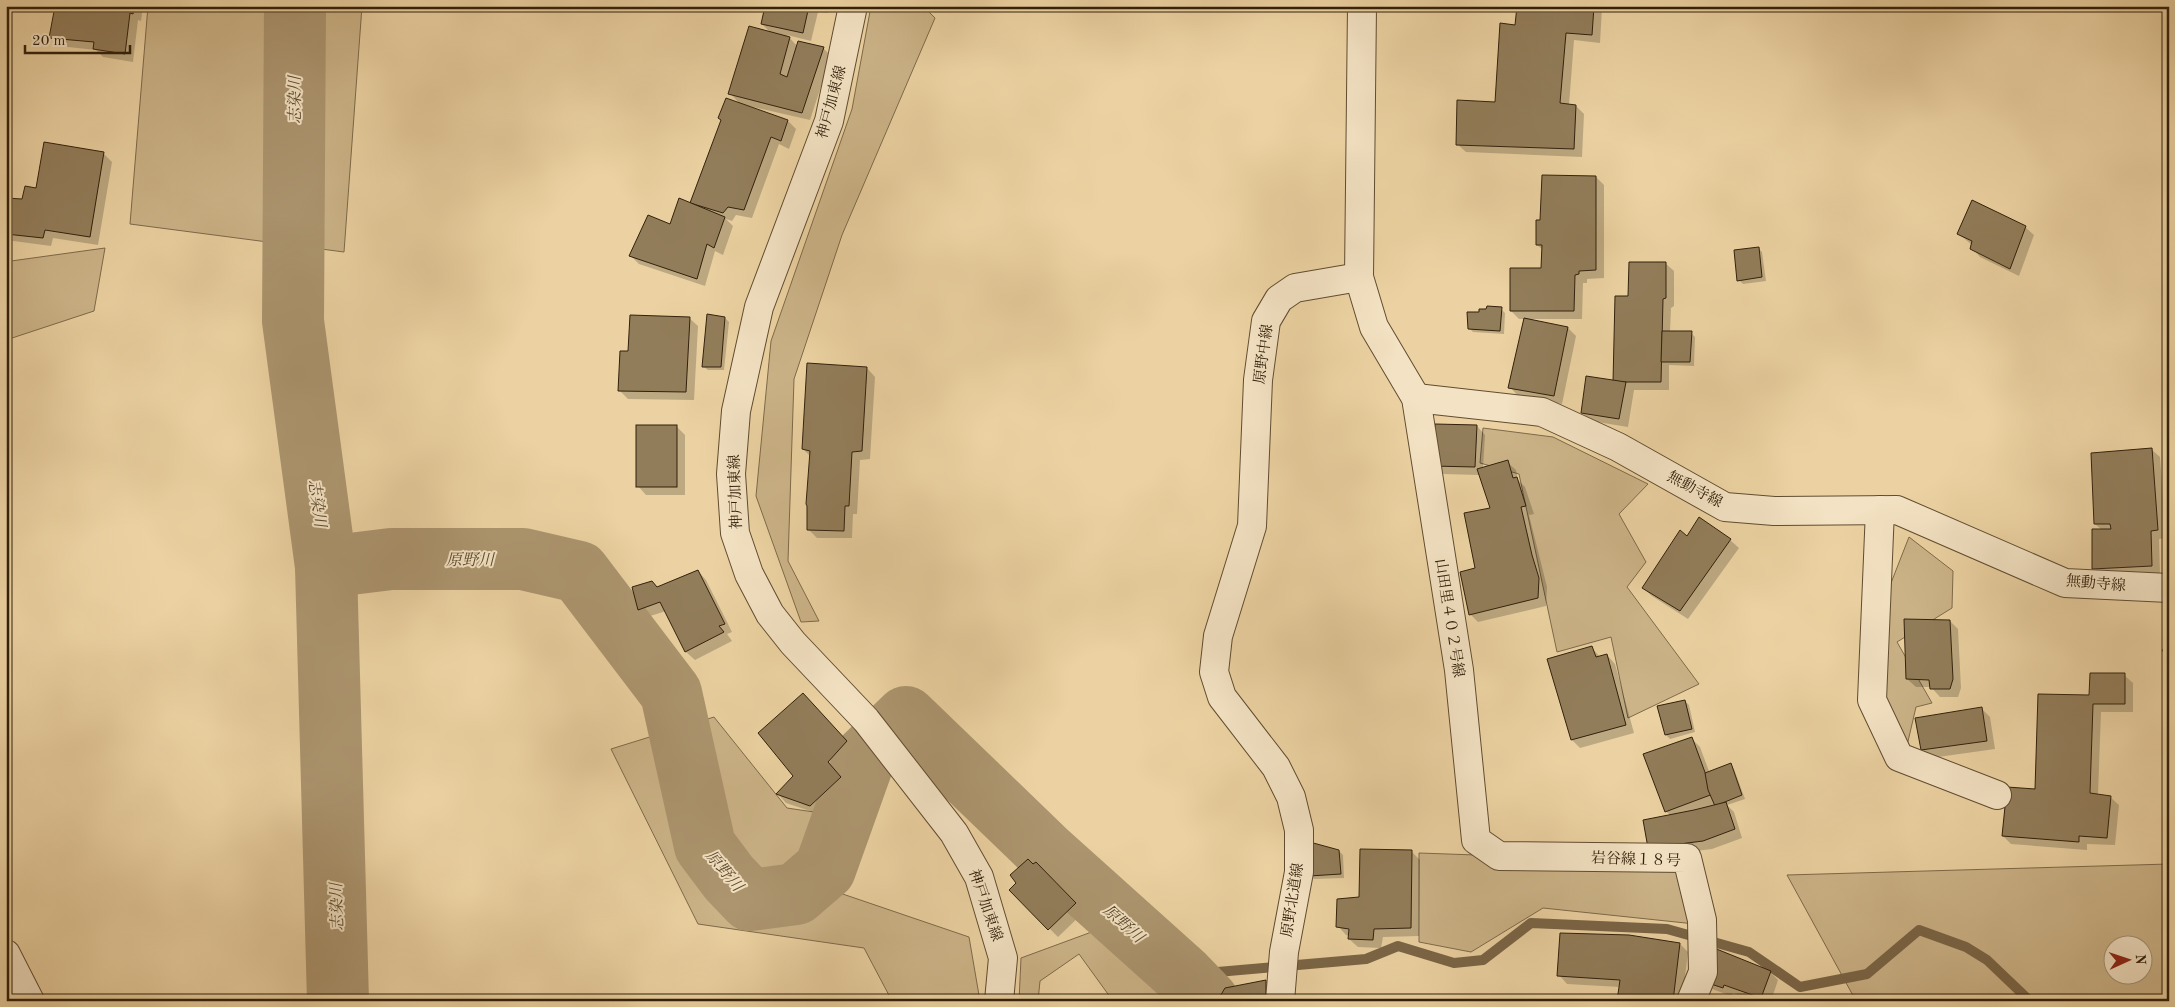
<svg xmlns="http://www.w3.org/2000/svg" width="2175" height="1007" font-family="'Old Standard TT','Noto Serif JP',serif">
	<style>
		.green { fill: #ccb488; stroke: #7e6a4a; fill-rule: evenodd }
		.shadow { fill: #0003 }
		.lines { fill: none; stroke-linecap: round; stroke-linejoin: round }
		.stream { stroke: #7b6647; stroke-width: 10 }
		.river { stroke: #ac956f; stroke-width: 62 }
		.building { fill: #927d5a; stroke: #31200b }
		.minor-casing { stroke: #604c31; stroke-width: 30 }
		.tertiary-casing { stroke: #604c31; stroke-width: 30 }
		.minor { stroke: #f3e2c3; stroke-width: 28 }
		.tertiary { stroke: #f3e2c3; stroke-width: 28 }
		.labels { text-anchor: middle; stroke-width: 4; stroke-linejoin: round; paint-order: stroke }
		.street-label { font-size: 15px; fill: #31200b; stroke: #f3e2c3 }
		.water-label { font-size: 16px; font-style: italic; fill: #5c492e; stroke: #f3e2c3 }
	</style>
	<rect width="100%" height="100%" fill="#ecd2a2"/>
	<filter id="stains"><feTurbulence type="fractalNoise" baseFrequency=".004" numOctaves="4"/><feColorMatrix values="0 0 0 0 .2 0 0 0 0 .09 0 0 0 0 .02 0 0 0 .5 -.17"/></filter>
	<radialGradient id="worn" r=".72"><stop offset=".6" stop-color="#630" stop-opacity="0"/><stop offset="1" stop-color="#630" stop-opacity=".3"/></radialGradient>
	<g class="green">
		<path d="M148 6H362L344 252 130 224Z"/>
		<path d="M871 6H923L935 18 842 235 794 379 788 561 819 621 801 622 756 496 771 341 852 109Z"/>
		<path d="M105 248 94 311 6 340V259L11 261Z"/>
		<path d="M1483 428 1553 437 1648 484 1619 514 1646 562 1627 587 1699 684 1628 718 1611 637 1557 652 1519 474 1480 463Z"/>
		<path d="M1909 537 1953 571 1952 608 1897 642 1932 703 1916 707 1906 750 1883 705 1882 606Z"/>
		<path d="M714 717 787 808 834 815 828 889 969 937 980 1001H892L864 948 698 924 611 749Z"/>
		<path d="M1419 853 1476 855 1679 870 1695 924 1543 908 1471 952 1419 942Z"/>
		<path d="M2169 864V1001H1856L1787 875ZM2112 944H2142V974H2112Z"/>
		<path d="M1097 930 1161 980 1181 1001H1113L1079 954 1040 981 1038 1001H1019L1021 958Z"/>
	</g>
	<g class="shadow">
		<path d="M56 6H143L141 21 138 20 133 62 103 57 96 50 59 46 51 37Z"/>
		<path d="M766 6H829L828 13 818 12 811 41 787 35 798 47 823 48 831 56 810 120 740 104 730 93 772 34 762 24Z"/>
		<path d="M1518 6H1601L1602 8 1600 43 1574 40 1569 105 1576 106 1584 114 1582 157 1466 152 1457 144 1496 103 1516 26Z"/>
		<path d="M727 100 788 121 796 129 789 149 779 144 752 218 736 215 732 221 726 219 733 226 723 255 715 251 705 286 639 264 630 255 671 225 691 205 722 120Z"/>
		<path d="M45 144 104 154 112 162 98 245 53 238 51 246 6 240V199L23 201 37 189Z"/>
		<path d="M1596 177 1604 185V278L1587 279V283H1583L1582 319H1529L1568 328 1576 336 1562 404 1518 396 1510 387 1525 319H1519L1511 311 1542 269 1543 250 1537 245 1542 222Z"/>
		<path d="M2025 227 2034 235 2019 276 1980 257 1972 248V245L1959 234Z"/>
		<path d="M1758 248 1762 252 1766 281 1743 284 1739 280Z"/>
		<path d="M1665 263 1674 271V306L1671 308 1670 332 1691 333 1695 337 1694 366 1669 365V390H1634L1628 427 1591 421 1582 413 1614 381 1629 297Z"/>
		<path d="M1501 309 1505 313 1504 334 1473 332 1469 328 1480 313Z"/>
		<path d="M689 318 698 326 694 400 628 399 619 390 629 352Z"/>
		<path d="M725 318 729 322 724 370H708L704 367Z"/>
		<path d="M867 368 875 377 870 459 860 460 857 514H853L852 538H817L808 529 811 457 803 449Z"/>
		<path d="M1477 426 1485 435 1483 468 1507 462 1516 470 1518 480 1525 487 1534 514 1529 515 1547 587 1546 606 1478 622 1470 614 1477 569 1491 509 1480 475 1442 474 1433 466Z"/>
		<path d="M677 427 685 435V495H646L638 486Z"/>
		<path d="M2151 449 2160 457 2166 538 2159 539 2160 574 2102 577 2094 568 2102 530 2095 524Z"/>
		<path d="M1687 538 1730 540 1739 548 1688 619 1652 596 1643 588Z"/>
		<path d="M698 571 706 580 732 632 727 634 732 641 695 660 686 652 666 611 647 617 639 609 658 588Z"/>
		<path d="M1950 621 1958 629 1961 688 1958 697H1940L1931 687H1916L1907 679Z"/>
		<path d="M1591 647 1600 657 1607 655 1615 664 1634 733 1580 748 1572 740Z"/>
		<path d="M2124 675 2133 683V712H2101L2098 795 2110 797 2119 805 2115 845 2087 844V850L2011 844 2003 836 2036 790 2090 697Z"/>
		<path d="M1685 701 1689 705 1695 732 1670 739 1666 735Z"/>
		<path d="M812 703 855 750 835 771 849 786 819 814 786 803 778 794 795 776Z"/>
		<path d="M1982 709 1990 717 1995 749 1931 758 1923 750Z"/>
		<path d="M1692 739 1700 747 1710 774 1730 765 1734 769 1745 799 1727 805 1734 812 1742 838 1712 849 1657 856 1671 816 1666 811Z"/>
		<path d="M1339 851 1343 855 1344 878 1314 879 1310 875Z"/>
		<path d="M1411 851 1420 860 1419 936 1383 937 1381 948 1358 947 1349 939 1350 936 1346 935 1338 926 1361 899Z"/>
		<path d="M1036 863 1084 912 1058 937 1011 890Z"/>
		<path d="M1680 944 1688 952 1682 1001H1618L1620 987 1567 984 1559 975Z"/>
		<path d="M1770 972 1778 980 1771 1001H1756L1733 993 1731 996 1712 989 1703 981Z"/>
		<path d="M1266 981 1274 989V1001H1223L1226 989Z"/>
	</g>
	<g class="lines">
		<path class="stream" d="M1183 975 1366 959 1398 946 1454 963 1483 960 1531 923 1667 929 1749 952 1800 987 1867 974 1919 930 1966 947 1987 960 2030 1001"/>
		<g class="river">
			<path d="M295 6 293 321 326 567 338 1001"/>
			<path d="M326 567 391 559H523L579 572 671 693 705 846 729 878 750 900 796 894 825 869 865 757 906 717 1046 852 1183 975 1208 1001"/>
		</g>
	</g>
	<g class="building">
		<path d="M55 6H134L133 14 130 13 125 54 93 49 94 42 49 38Z"/>
		<path d="M765 6H809L803 33 761 24Z"/>
		<path d="M1517 6H1594L1592 35 1566 33 1560 103 1576 105 1574 149 1456 145 1457 100 1495 102 1500 23 1515 25Z"/>
		<path d="M749 26 790 37 780 74 787 77 798 41 824 47 802 113 728 94Z"/>
		<path d="M726 98 788 120 781 141 771 137 744 210 728 207 723 213 690 203 721 120 718 118Z"/>
		<path d="M44 142 104 152 90 237 45 230 43 238 6 234V198L22 199 25 186 36 188Z"/>
		<path d="M1542 175 1596 176V270L1579 271V274L1575 275 1574 311H1510V268H1541L1542 245H1536V220H1540Z"/>
		<path d="M679 198 725 217 714 248 707 244 697 279 629 256 648 215 670 224Z"/>
		<path d="M1972 200 2026 226 2010 269 1970 249 1972 241 1957 234Z"/>
		<path d="M1759 247 1762 277 1737 281 1734 250Z"/>
		<path d="M1629 262H1666V298L1663 299 1661 382H1613L1615 296H1628Z"/>
		<path d="M1487 306 1502 307 1500 331 1468 329 1467 312H1479V309H1486Z"/>
		<path d="M707 314 725 317 721 367H702Z"/>
		<path d="M630 315 690 317 686 392 618 391 620 351H628Z"/>
		<path d="M1524 318 1568 327 1554 396 1508 388Z"/>
		<path d="M1662 331H1692L1690 362H1661Z"/>
		<path d="M807 363 867 367 862 451 852 452 849 506H845L844 531 807 530V506L806 504 810 451 802 449Z"/>
		<path d="M1586 376 1626 382 1619 419 1581 413Z"/>
		<path d="M1435 424 1477 425 1475 467 1432 466Z"/>
		<rect x="636" y="425" width="41" height="62"/>
		<path d="M2152 448 2158 530 2151 531 2152 566 2092 569V529H2111L2110 524H2094L2091 453Z"/>
		<path d="M1508 460 1513 478 1517 477 1526 506 1521 507 1532 555 1539 578 1538 598 1469 615 1460 572 1475 568 1464 513 1490 508 1477 469Z"/>
		<path d="M1699 517 1731 539 1680 611 1642 588 1680 530 1687 536Z"/>
		<path d="M698 570 725 624 719 626 724 632 685 652 660 602 638 610 632 587 652 581 657 587Z"/>
		<path d="M1904 619 1950 620 1953 679 1950 689H1930L1929 680 1906 679Z"/>
		<path d="M1592 646 1596 657 1607 654 1626 725 1571 740 1547 659Z"/>
		<path d="M2169 646V662L2162 650Z"/>
		<path d="M2090 673H2125V704H2093L2090 793 2111 796 2107 838 2079 836V842L2002 836 2007 787 2035 789 2038 694 2089 695Z"/>
		<path d="M803 693 847 741 828 762 841 777 810 806 776 794 793 776 758 733Z"/>
		<path d="M1685 700 1692 729 1665 735 1657 706Z"/>
		<path d="M1982 707 1987 741 1921 750 1915 718Z"/>
		<path d="M1692 737 1713 794 1665 812 1643 754Z"/>
		<path d="M1731 763 1742 795 1715 806 1708 790 1705 773Z"/>
		<path d="M1726 802 1735 829 1703 841 1648 848 1643 820 1694 810Z"/>
		<path d="M1306 841 1339 850 1341 874 1309 876Z"/>
		<path d="M1360 849 1412 850 1411 928 1374 929 1373 940 1348 939 1349 929 1336 927 1337 899 1359 897Z"/>
		<path d="M1028 859 1033 864 1036 862 1076 903 1048 930 1009 890 1016 883 1010 875Z"/>
		<path d="M1560 933 1629 935 1680 943 1673 1001H1617L1620 980 1557 976Z"/>
		<path d="M1714 948 1771 971 1761 998 1724 985 1723 988 1702 981Z"/>
		<path d="M1266 980V1001H1222L1219 998 1225 988Z"/>
	</g>
	<g class="lines">
		<g class="minor-casing">
			<g id="minor">
				<path d="M1359 277 1374 327 1416 398 1459 670 1476 840 1499 856 1687 858 1702 920 1703 972 1691 1001"/>
				<path d="M1416 398 1542 412 1618 447 1725 507 1774 511 1897 510 2065 583 2169 588"/>
				<path d="M1880 510 1872 700 1899 757 1997 795"/>
				<path d="M6 954 30 1001"/>
				<path d="M1280 1001 1284 952 1299 872V830L1291 797 1276 767 1222 697 1214 672 1218 636 1252 526 1258 380 1266 321 1279 299 1295 288 1359 277 1362 6"/>
			</g>
		</g>
		<g class="tertiary-casing">
			<path id="tertiary" d="M853 6 829 121 759 307 736 411 731 474 735 533 749 574 770 614 793 643 866 720 954 833 979 877 1003 958 999 1001"/>
		</g>
		<use href="#minor" class="minor"/>
		<use href="#tertiary" class="tertiary"/>
	</g>
	<g class="labels">
		<g class="street-label">
			<text transform="translate(831 102) rotate(-75)" y="5">神戸加東線</text>
			<text transform="translate(1263 354) rotate(-82)" y="5">原野中線</text>
			<text transform="translate(1695 489) rotate(28)" y="5">無動寺線</text>
			<text transform="translate(735 492) rotate(-92)" y="5">神戸加東線</text>
			<text transform="translate(2096 583) rotate(5)" y="5">無動寺線</text>
			<text transform="translate(1450 618) rotate(81)" y="5">山田里４０２号線</text>
			<text transform="translate(1636 859) rotate(2)" y="5">岩谷線１８号</text>
			<text transform="translate(1292 900) rotate(-81)" y="5">原野北道線</text>
			<text transform="translate(986 905) rotate(71)" y="5">神戸加東線</text>
		</g>
		<g class="water-label">
			<text transform="translate(294 100) rotate(-90)" y="6">志染川</text>
			<text transform="translate(318 503) rotate(82)" y="6">志染川</text>
			<text x="470" y="565">原野川</text>
			<text transform="translate(725 870) rotate(50)" y="6">原野川</text>
			<text transform="translate(336 907) rotate(-92)" y="6">志染川</text>
			<text transform="translate(1124 923) rotate(42)" y="6">原野川</text>
		</g>
	</g>
	<rect width="2175" height="1007" fill="none" stroke="#ecd2a2" stroke-width="25"/>
	<rect x="8" y="8" width="2160" height="992" fill="none" stroke="#31200b" stroke-width="2.5"/>
	<rect x="12" y="12" width="2150" height="982" fill="none" stroke="#31200b"/>
	<g transform="translate(2128 960) rotate(87)"><circle r="24" fill="#f3e2c3" stroke="#a59479"/>
	<path d="M0-4L9 19L0 12L-9 19Z" fill="#8f2418"/>
	<text y="-8" font-size="14" font-weight="bold" text-anchor="middle" fill="#31200b">N</text>
	</g>
	<path d="M25 45v8h105v-8" fill="none" stroke="#31200b" stroke-width="2.5"/>
	<text x="32" y="45" font-size="15" fill="#31200b" stroke="#f3e2c3" stroke-width="4" paint-order="stroke">20 m</text>
	<rect width="100%" height="100%" filter="url(#stains)"/>
	<rect width="100%" height="100%" fill="url(#worn)"/>
</svg>
